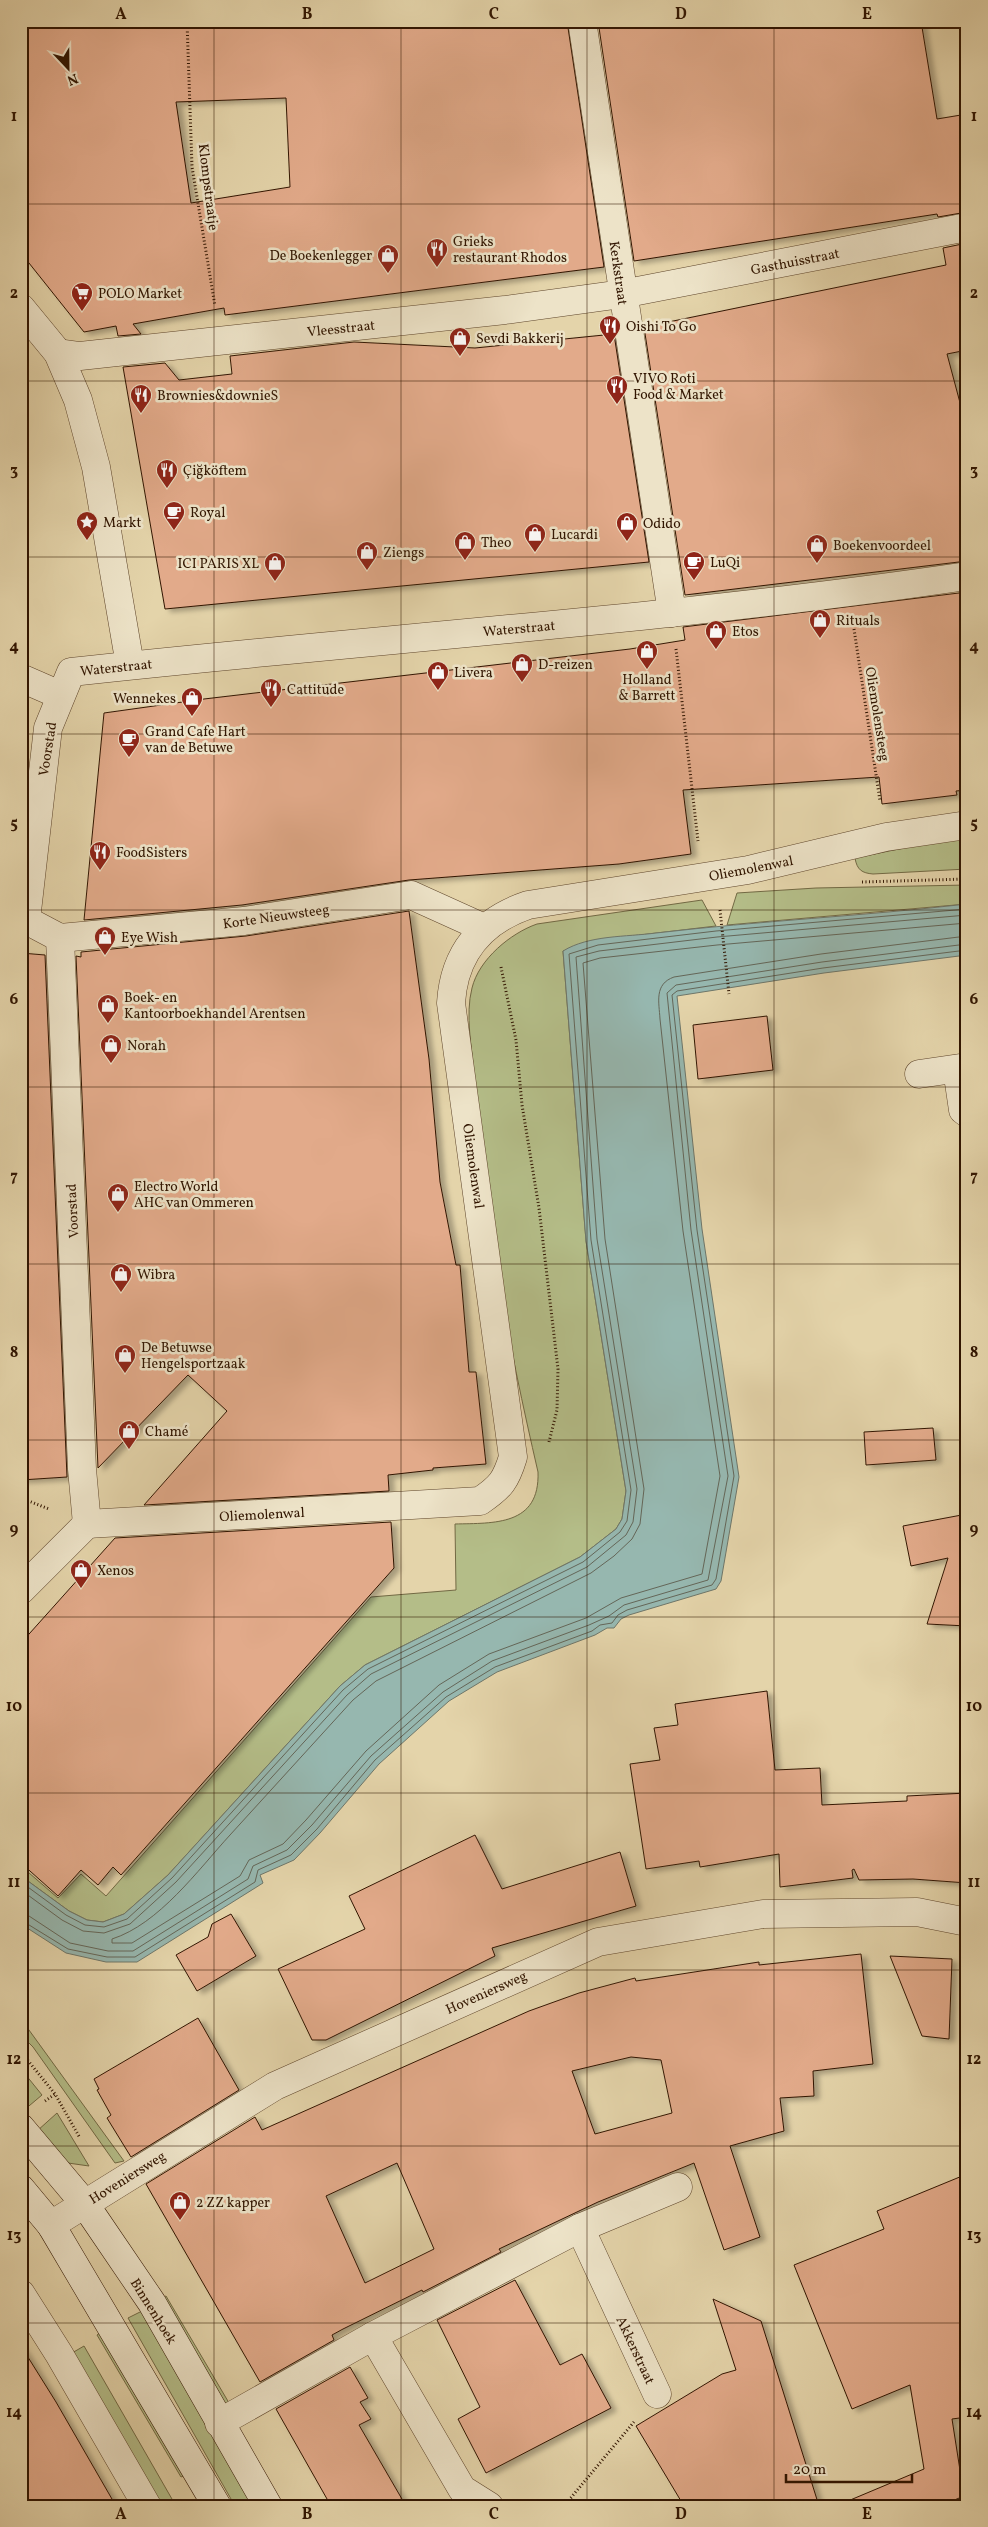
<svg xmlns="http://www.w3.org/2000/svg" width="988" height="2527" font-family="Vollkorn,serif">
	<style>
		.green { fill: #b4bd88; stroke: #726944 }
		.water { fill: #96b7af; stroke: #6e7669 }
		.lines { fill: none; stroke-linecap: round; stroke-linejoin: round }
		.shore { stroke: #646658; stroke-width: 1 }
		.building { fill: #e2aa8a; stroke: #311501; fill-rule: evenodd; filter: url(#shadow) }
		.street-casing { stroke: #5e452b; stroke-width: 29 }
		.secondary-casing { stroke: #311501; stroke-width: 29 }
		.path { stroke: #311501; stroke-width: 3; stroke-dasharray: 1 2.5; stroke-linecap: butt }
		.street { stroke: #ede3c8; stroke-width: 28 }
		.secondary { stroke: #ede3c8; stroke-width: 28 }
		.grid { fill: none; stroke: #311501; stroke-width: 1; stroke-opacity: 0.55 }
		.labels { text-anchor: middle; stroke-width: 5; stroke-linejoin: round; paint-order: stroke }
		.street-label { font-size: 14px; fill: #311501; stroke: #ede3c8 }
		.poi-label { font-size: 14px; fill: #311501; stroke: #ede3c8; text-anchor: start }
		.neatline { fill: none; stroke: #311501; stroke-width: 2 }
		.grid-label { font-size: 16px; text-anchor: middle; font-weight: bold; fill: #311501 }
	</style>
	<defs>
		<filter id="shadow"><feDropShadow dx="5.5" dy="3" stdDeviation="2.5" flood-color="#0004"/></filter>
	</defs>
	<rect width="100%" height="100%" fill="#e4d4aa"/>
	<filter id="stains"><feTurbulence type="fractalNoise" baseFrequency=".004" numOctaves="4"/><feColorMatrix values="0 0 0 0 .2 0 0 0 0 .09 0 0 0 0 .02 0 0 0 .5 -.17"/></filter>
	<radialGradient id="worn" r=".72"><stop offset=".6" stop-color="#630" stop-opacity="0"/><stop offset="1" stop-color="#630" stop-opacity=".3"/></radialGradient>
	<g class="green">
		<path d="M967 835V869L873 874C862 873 857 870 855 858Z"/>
		<path d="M967 885V904L727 925 737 893 816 888Z"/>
		<path d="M702 900 716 926 597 940 563 951 586 1241 626 1491 622 1519 616 1529 580 1557 365 1665 340 1686 168 1875 124 1914 103 1922 87 1920 69 1911 21 1876V1866L58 1898 81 1874 106 1896 371 1597 456 1590 455 1524C494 1523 540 1526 538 1472 508 1342 482 1208 474 1075 472 1048 465 1015 472 988 479 959 511 933 537 924Z"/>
		<path d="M21 2019 124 2161 115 2163 33 2047 21 2035Z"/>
		<path d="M21 2069 42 2095 23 2111 21 2109Z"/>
		<path d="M57 2113 89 2166 68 2163 37 2131Z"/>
		<path d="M166 2296 232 2408 225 2412 159 2299Z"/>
		<path d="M142 2311 254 2506H235L128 2318Z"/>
		<path d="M104 2330 188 2474 181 2477 97 2335Z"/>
		<path d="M84 2346 176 2506H162L72 2353Z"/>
	</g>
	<path class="water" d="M967 904V955L824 973 677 996 702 1229 739 1477 721 1581 716 1589 629 1615 621 1619 614 1628H607L595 1635 497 1672 449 1701 379 1764 320 1833 294 1860 260 1875 263 1883 137 1962H106L66 1953 21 1924V1876L69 1911 87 1920 103 1922 124 1914 168 1875 340 1686 365 1665 580 1557 616 1529 622 1519 626 1491 586 1241 563 951C589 935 626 937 656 933 759 921 863 916 967 904Z"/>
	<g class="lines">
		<g class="shore">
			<path d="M967 923 717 945 600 958 583 963 605 1239 644 1489 640 1524 632 1539 614 1556 591 1573 376 1681 353 1700C312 1745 271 1790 230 1835 198 1870 159 1924 112 1939V1943H132L240 1876 249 1860 283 1844 306 1820 366 1751 439 1685 489 1654 586 1618 621 1598 702 1574 720 1476 683 1231 660 1019C659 1002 654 984 674 977L821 954 967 936"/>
			<path d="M21 1882 66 1915 85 1925 104 1927 127 1919 172 1878 343 1690 368 1669 583 1562 620 1532 627 1521 631 1490 591 1240 569 954 598 945 716 931 967 909"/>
			<path d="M21 1890 62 1920 83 1931 104 1933 130 1924 176 1882 347 1695 371 1674 587 1567 626 1535 633 1522 637 1489 597 1239 576 957 599 951 717 937 967 915"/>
			<path d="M21 1914 29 1916 70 1943 108 1951H133L248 1879 253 1866 287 1850 312 1825 371 1756 443 1692 492 1661 589 1625 609 1616 624 1605 708 1580 728 1476 691 1230 667 993 676 985 822 962 967 944"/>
			<path d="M21 1920 68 1949 107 1957H135L255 1882 258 1870 291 1855 317 1829 375 1760 446 1697 495 1667 592 1631 600 1625 612 1623 618 1615 627 1610 712 1585 716 1579 734 1476 697 1230 672 995 677 991 823 968 967 950"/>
		</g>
	</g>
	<g class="building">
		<path d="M21 21H567L604 267 225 315 224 308 133 324 141 334 118 336 116 326 84 332 21 253ZM286 98 290 187 191 203 176 102Z"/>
		<path d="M598 21H921L937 119 967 114V212L938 217 937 214 634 261Z"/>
		<path d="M967 243V350L947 354 967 429V561L685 595 644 327 946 265 943 248Z"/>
		<path d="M614 334 649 562 165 609 123 367 165 363 179 380 232 374 230 356 354 342 475 348Z"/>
		<path d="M967 592V790L956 791 957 795 882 804 879 777 683 790 691 854 619 864 409 880 242 905 84 920 104 713 204 699 630 649 685 640 683 627Z"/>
		<path d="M409 911 429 1059 440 1182 456 1265H460L469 1372H476L486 1464 433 1468V1470L388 1475 389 1491 144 1505 227 1411 188 1375 98 1468 76 956 81 957V952L246 936Z"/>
		<path d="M21 953 45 955 67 1477 21 1480Z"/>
		<path d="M767 1016 773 1070 698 1079 693 1025Z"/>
		<path d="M933 1428 936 1460 866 1465 864 1432Z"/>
		<path d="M967 1514V1626L927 1624 948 1558 911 1566 903 1526Z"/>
		<path d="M391 1522 394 1568 121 1875 113 1867 98 1885 81 1870 58 1896 21 1863V1643L115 1538Z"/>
		<path d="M767 1691 775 1770 820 1768 822 1805 907 1801V1796L967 1793V1883L913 1879 859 1880 854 1869 852 1870 853 1878 780 1887 779 1854 700 1867 699 1861 646 1869 630 1764 660 1760 654 1728 678 1725 675 1704Z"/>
		<path d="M475 1835 502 1889 620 1852 636 1906 492 1948 495 1956 326 2040H312L278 1969 365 1929 349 1896Z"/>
		<path d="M231 1914 256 1956 197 1991 176 1955 208 1937 212 1924Z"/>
		<path d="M861 1954 873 2064 813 2071 814 2096 780 2098 784 2131 730 2146 760 2237 724 2250 694 2163 598 2202 499 2249 501 2252 423 2292 422 2290 343 2329 332 2335 334 2340 260 2382 146 2184 255 2117 262 2130 529 2011 579 1993 635 1978 636 1981 759 1962V1965ZM631 2057 661 2060 672 2113 595 2134 572 2071ZM397 2163 434 2249 365 2283 326 2196Z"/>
		<path d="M890 1956 952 1959 949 2039 922 2036Z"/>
		<path d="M198 2018 239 2090 131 2157 107 2118 111 2115 97 2090 99 2089 94 2079Z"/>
		<path d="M967 2174V2417L952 2419 964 2496 940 2506H836L924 2469 910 2385 852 2409 794 2265 884 2229 877 2211Z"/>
		<path d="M515 2280 560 2365 582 2354 611 2408 486 2473 458 2419 480 2407 437 2320Z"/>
		<path d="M713 2299 761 2321 819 2506H684L636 2426 722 2374 736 2370Z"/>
		<path d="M21 2346 56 2402 116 2506H21Z"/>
		<path d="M350 2367 368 2398 360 2402 371 2419 359 2425 406 2506H331L276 2409Z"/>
	</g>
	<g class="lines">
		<g class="street-casing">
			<g id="street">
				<path d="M582 21 672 613"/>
				<path d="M21 308 58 353 78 400 96 467 130 665"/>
				<path d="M58 353 80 356 505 310 622 294 967 227"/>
				<path d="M21 678 60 695"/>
				<path d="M60 938 244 921 411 895 484 928"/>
				<path d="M957 1069 963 1110 967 1113"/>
				<path d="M919 1074 967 1067"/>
				<path d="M87 1524 82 1469 60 938 26 920 48 728 71 672C369 639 669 620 967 576"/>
				<path d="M87 1524 480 1501C501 1487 506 1480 513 1457L451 1003C454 953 481 921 528 905L748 870 886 837 967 825"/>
				<path d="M21 1590 87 1524"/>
				<path d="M51 2225 275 2086 598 1942 763 1914 917 1912 967 1922"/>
				<path d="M580 2228 657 2394"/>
				<path d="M21 2294 59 2354 147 2506"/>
				<path d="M373 2336 580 2228 678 2187"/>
				<path d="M219 2423 373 2336 462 2489 489 2506"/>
			</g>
		</g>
		<g class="secondary-casing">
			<g id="secondary">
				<path d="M21 2128 84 2203 152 2303 268 2506"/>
				<path d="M21 2189 51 2225 217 2506"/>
			</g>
		</g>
		<g class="path">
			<path d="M187 21 192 167 215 306"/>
			<path d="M854 629 880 801"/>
			<path d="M676 649 698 841"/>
			<path d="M862 882 967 879"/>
			<path d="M720 910 729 994"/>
			<path d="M501 967 516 1040 522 1105 539 1208 558 1369 557 1410 549 1442"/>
			<path d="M21 1498 49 1509"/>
			<path d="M21 2052 55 2094 80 2138"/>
			<path d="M45 2101 55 2094"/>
			<path d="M564 2506 634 2422"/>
		</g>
		<use href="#street" class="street"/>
		<use href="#secondary" class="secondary"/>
	</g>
	<path class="grid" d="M214 21V2506M401 21V2506M587 21V2506M774 21V2506M21 204H967M21 381H967M21 557H967M21 734H967M21 910H967M21 1087H967M21 1264H967M21 1440H967M21 1617H967M21 1793H967M21 1970H967M21 2146H967M21 2323H967"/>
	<defs>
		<g id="restaurant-pin" transform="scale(1.125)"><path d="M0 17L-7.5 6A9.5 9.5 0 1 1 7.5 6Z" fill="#8f2418" stroke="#ede3c8"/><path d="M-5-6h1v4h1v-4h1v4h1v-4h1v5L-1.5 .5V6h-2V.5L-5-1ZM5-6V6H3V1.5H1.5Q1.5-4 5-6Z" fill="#fff"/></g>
		<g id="shop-pin" transform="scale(1.125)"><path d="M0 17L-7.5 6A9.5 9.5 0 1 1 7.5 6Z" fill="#8f2418" stroke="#ede3c8"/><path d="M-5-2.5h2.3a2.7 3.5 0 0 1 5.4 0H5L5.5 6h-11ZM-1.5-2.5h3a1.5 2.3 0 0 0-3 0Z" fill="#fff"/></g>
		<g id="supermarket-pin" transform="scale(1.125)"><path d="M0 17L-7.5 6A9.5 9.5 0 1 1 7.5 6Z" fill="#8f2418" stroke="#ede3c8"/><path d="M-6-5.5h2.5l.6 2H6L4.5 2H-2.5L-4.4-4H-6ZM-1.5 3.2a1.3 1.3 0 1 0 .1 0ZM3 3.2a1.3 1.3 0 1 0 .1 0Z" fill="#fff"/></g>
		<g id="cafe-pin" transform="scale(1.125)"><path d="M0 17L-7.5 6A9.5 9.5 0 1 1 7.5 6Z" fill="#8f2418" stroke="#ede3c8"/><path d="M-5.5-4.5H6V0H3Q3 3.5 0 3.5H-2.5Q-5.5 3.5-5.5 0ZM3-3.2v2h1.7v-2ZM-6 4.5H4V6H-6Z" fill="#fff"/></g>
		<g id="sight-pin" transform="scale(1.125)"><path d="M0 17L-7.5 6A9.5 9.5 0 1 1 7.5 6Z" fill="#8f2418" stroke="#ede3c8"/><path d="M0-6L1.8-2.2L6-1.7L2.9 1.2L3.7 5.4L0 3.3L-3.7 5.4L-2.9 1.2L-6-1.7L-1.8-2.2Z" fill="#fff"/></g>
	</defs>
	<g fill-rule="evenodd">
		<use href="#restaurant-pin" x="437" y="249"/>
		<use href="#shop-pin" x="388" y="255"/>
		<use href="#supermarket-pin" x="82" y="293"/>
		<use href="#restaurant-pin" x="610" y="326"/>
		<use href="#shop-pin" x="460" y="338"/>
		<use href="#restaurant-pin" x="617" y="386"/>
		<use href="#restaurant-pin" x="141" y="395"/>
		<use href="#restaurant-pin" x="167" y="470"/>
		<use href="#cafe-pin" x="174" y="512"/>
		<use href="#sight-pin" x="87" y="522"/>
		<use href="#shop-pin" x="627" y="523"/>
		<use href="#shop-pin" x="535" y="534"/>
		<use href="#shop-pin" x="465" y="542"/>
		<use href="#shop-pin" x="817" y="545"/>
		<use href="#shop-pin" x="367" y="552"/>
		<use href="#cafe-pin" x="694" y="562"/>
		<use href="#shop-pin" x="275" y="563"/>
		<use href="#shop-pin" x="820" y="620"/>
		<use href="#shop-pin" x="716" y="631"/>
		<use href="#shop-pin" x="647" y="651"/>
		<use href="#shop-pin" x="522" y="664"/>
		<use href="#shop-pin" x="438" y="672"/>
		<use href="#restaurant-pin" x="271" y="689"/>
		<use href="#shop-pin" x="192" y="698"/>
		<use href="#cafe-pin" x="129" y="739"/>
		<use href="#restaurant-pin" x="100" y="852"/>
		<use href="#shop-pin" x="105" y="937"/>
		<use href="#shop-pin" x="108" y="1005"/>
		<use href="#shop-pin" x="111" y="1045"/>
		<use href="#shop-pin" x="118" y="1194"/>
		<use href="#shop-pin" x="121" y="1274"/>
		<use href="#shop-pin" x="125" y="1355"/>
		<use href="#shop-pin" x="129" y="1431"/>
		<use href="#shop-pin" x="81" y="1570"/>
		<use href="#shop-pin" x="180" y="2202"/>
	</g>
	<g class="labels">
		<g class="street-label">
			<text transform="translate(209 187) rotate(83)" y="5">Klompstraatje</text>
			<text transform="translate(795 261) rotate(-11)" y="5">Gasthuisstraat</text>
			<text transform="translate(619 273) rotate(82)" y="5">Kerkstraat</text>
			<text transform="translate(341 328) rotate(-6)" y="5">Vleesstraat</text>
			<text transform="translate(519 628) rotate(-5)" y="5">Waterstraat</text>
			<text transform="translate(116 667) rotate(-6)" y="5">Waterstraat</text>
			<text transform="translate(878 714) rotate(81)" y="5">Oliemolensteeg</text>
			<text transform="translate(47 749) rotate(-81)" y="5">Voorstad</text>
			<text transform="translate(751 868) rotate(-11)" y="5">Oliemolenwal</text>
			<text transform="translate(276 916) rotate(-8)" y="5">Korte Nieuwsteeg</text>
			<text transform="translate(474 1166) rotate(82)" y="5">Oliemolenwal</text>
			<text transform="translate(72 1211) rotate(-93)" y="5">Voorstad</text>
			<text transform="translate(262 1514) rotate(-3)" y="5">Oliemolenwal</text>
			<text transform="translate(486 1992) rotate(-24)" y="5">Hoveniersweg</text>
			<text transform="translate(127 2177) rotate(-32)" y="5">Hoveniersweg</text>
			<text transform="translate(154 2311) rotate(58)" y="5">Binnenhoek</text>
			<text transform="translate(636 2350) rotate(65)" y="5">Akkerstraat</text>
		</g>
		<g class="poi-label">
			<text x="453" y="246">Grieks<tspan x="453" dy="16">restaurant Rhodos</tspan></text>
			<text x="372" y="260" text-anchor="end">De Boekenlegger</text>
			<text x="98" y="298">POLO Market</text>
			<text x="626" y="331">Oishi To Go</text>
			<text x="476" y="343">Sevdi Bakkerij</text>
			<text x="633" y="383">VIVO Roti<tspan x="633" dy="16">Food &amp; Market</tspan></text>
			<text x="157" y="400">Brownies&amp;downieS</text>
			<text x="183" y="475">Çiğköftem</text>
			<text x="190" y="517">Royal</text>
			<text x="103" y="527">Markt</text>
			<text x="643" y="528">Odido</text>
			<text x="551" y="539">Lucardi</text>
			<text x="481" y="547">Theo</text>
			<text x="833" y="550">Boekenvoordeel</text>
			<text x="383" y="557">Ziengs</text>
			<text x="710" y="567">LuQi</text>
			<text x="259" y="568" text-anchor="end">ICI PARIS XL</text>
			<text x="836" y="625">Rituals</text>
			<text x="732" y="636">Etos</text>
			<text x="538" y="669">D-reizen</text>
			<text x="454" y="677">Livera</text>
			<text x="647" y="684" text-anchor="middle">Holland<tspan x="647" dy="16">&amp; Barrett</tspan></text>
			<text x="287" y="694">Cattitude</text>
			<text x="176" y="703" text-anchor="end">Wennekes</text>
			<text x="145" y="736">Grand Cafe Hart<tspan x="145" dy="16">van de Betuwe</tspan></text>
			<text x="116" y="857">FoodSisters</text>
			<text x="121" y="942">Eye Wish</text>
			<text x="124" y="1002">Boek- en<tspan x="124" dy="16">Kantoorboekhandel Arentsen</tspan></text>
			<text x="127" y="1050">Norah</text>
			<text x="134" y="1191">Electro World<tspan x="134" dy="16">AHC van Ommeren</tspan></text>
			<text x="137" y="1279">Wibra</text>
			<text x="141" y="1352">De Betuwse<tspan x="141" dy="16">Hengelsportzaak</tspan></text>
			<text x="145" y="1436">Chamé</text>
			<text x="97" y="1575">Xenos</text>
			<text x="196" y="2207">2 ZZ kapper</text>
		</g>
	</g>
	<rect width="988" height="2527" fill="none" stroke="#e4d4aa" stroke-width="55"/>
	<g transform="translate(68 68) rotate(158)" stroke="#ede3c8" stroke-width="4" paint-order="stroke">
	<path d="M0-4L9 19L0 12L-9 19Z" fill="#311501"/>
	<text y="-8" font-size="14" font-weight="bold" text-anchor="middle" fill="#311501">N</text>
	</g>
	<path d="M786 2474v8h126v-8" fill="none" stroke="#311501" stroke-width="2.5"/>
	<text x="793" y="2474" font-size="15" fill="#311501" stroke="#ede3c8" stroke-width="4" paint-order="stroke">20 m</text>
	<rect x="28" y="28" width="932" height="2472" class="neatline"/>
	<g class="grid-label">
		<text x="121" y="19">A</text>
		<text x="307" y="19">B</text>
		<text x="494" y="19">C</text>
		<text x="681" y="19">D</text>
		<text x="867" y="19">E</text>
		<text x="14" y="121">1</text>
		<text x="974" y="121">1</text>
		<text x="14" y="298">2</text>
		<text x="974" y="298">2</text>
		<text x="14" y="475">3</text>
		<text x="974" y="475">3</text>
		<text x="14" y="651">4</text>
		<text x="974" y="651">4</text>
		<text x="14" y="828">5</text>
		<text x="974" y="828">5</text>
		<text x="14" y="1004">6</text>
		<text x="974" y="1004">6</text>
		<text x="14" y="1181">7</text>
		<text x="974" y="1181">7</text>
		<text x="14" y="1357">8</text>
		<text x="974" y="1357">8</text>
		<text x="14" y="1534">9</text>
		<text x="974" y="1534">9</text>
		<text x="14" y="1711">10</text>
		<text x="974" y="1711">10</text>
		<text x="14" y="1887">11</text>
		<text x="974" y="1887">11</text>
		<text x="14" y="2064">12</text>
		<text x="974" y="2064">12</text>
		<text x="14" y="2240">13</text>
		<text x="974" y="2240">13</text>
		<text x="14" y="2417">14</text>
		<text x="974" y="2417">14</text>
		<text x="121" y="2519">A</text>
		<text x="307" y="2519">B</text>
		<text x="494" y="2519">C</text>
		<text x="681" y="2519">D</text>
		<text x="867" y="2519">E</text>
	</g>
	<rect width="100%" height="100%" filter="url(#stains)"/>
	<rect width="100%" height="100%" fill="url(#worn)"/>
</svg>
